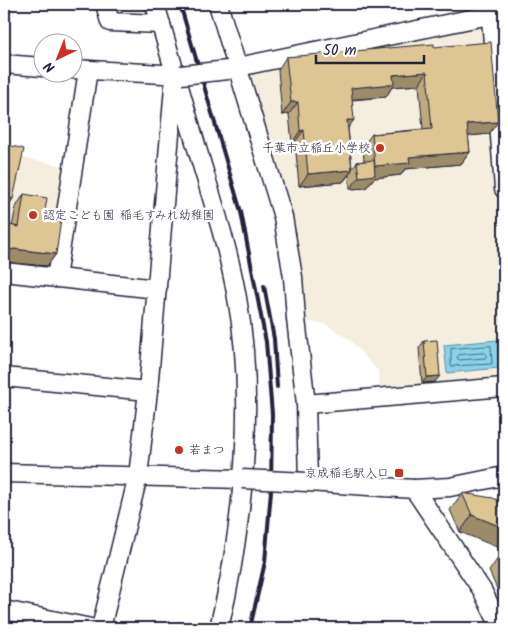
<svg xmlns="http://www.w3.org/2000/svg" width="508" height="632" font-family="Kalam,'Klee One',sans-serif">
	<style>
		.built { fill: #f5eedf }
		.water { fill: #88d3e8; stroke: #5f8ca3 }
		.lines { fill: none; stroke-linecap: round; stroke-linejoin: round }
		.shore { stroke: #4b6980; stroke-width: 1 }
		.minor-casing { stroke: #22223b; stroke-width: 21 }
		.minor { stroke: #fff; stroke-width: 18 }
		.rail { stroke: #22223b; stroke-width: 4 }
		.minor-bridge-casing { stroke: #22223b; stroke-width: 21; stroke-linecap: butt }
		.minor-bridge { stroke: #fff; stroke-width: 18 }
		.wall { fill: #bfaa7f; stroke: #22223b; fill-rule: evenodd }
		.shaded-wall { fill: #9b8b68; stroke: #22223b }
		.building { fill: #dec694; stroke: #22223b }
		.poi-dot { fill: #c8321e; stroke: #fff; stroke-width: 2 }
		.labels { text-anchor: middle; stroke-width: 5; stroke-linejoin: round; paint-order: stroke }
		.poi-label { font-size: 12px; fill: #22223b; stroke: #fff; text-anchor: end }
	</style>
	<rect width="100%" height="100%" fill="#fff"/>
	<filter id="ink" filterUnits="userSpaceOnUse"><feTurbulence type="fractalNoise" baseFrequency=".02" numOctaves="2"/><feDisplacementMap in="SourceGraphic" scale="10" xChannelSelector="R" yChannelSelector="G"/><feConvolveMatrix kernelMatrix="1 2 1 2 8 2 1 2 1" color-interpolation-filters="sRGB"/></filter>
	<g filter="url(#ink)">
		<g class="built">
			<path d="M477 24 483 31 504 290V380L380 389 378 371 349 339 325 324 301 321 245 80 251 71Z"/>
			<path d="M4 154 69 167 55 263 47 270 4 266Z"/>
		</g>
		<path class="water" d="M497 340 499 368 447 373 444 345Z"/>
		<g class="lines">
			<g class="shore">
				<path d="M491 346 492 364 451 366V349Z"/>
				<path d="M484 353 487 355 485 358 459 360 457 358 459 355Z"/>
			</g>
			<g class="minor-casing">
				<g id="minor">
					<path d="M105 4 110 22 161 24"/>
					<path d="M155 4C169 51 182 98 196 145 211 196 228 246 237 298 256 399 243 529 219 628"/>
					<path d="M218 4 283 217 293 277 296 319 306 404 308 482 414 489 450 487 504 476"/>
					<path d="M490 4 504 189"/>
					<path d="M4 64 42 67"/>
					<path d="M72 69 181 75"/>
					<path d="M228 69 504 12"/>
					<path d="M4 272 157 289"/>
					<path d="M56 278 88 70"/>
					<path d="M4 377 148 391"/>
					<path d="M306 404 504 387"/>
					<path d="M4 473 242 479"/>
					<path d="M414 489 482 590 501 628"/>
					<path d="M4 610 91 628"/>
					<path d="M101 628 138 476 148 391 174 87"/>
				</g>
			</g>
			<use href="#minor" class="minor"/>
			<g class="rail">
				<path d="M180 4 241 212 266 342 272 414 271 491 265 562 250 628"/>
				<path d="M264 286 274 339 277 387"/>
			</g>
			<g class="minor-bridge-casing">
				<g id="minor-bridge">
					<path d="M181 75 228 70"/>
					<path d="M242 479 308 482"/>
				</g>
			</g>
			<use href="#minor-bridge" class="minor-bridge"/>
		</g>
		<g class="wall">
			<path d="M434 47 489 134 468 136 470 152 461 164 405 169 401 175 374 178 366 188 350 189 349 175 343 182 299 186 295 142 292 143 289 114 282 115 278 70 286 57ZM419 85 423 129 372 134 363 146 364 161 357 162 352 169 348 128 352 100 386 97 392 87Z"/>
			<path d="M24 194 45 210 56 254 47 266 5 261 16 207Z"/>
			<path d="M424 341 435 382 422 383 419 348Z"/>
			<path d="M462 493 504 503 460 532 450 510Z"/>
			<path d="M504 553V605L489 571 501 554Z"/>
		</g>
		<g class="shaded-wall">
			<path d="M427 72 419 85 392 87 386 97 342 100 351 88 393 75Z"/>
			<path d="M291 102H298L289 114 282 115Z"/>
			<path d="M347 120H354L345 132Z"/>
			<path d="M498 122 489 134 458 137 467 124Z"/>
			<path d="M304 130 295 142 292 143 300 131Z"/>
			<path d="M470 152 461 164 405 169 401 175 374 178 366 188 350 189 359 177 375 166 409 157Z"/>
			<path d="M352 170 343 182 299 186 308 174Z"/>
			<path d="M4 197 13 199 6 209 4 208Z"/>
			<path d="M14 249 56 254 47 266 4 262V251Z"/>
			<path d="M440 376 435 382 422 383 427 377Z"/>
			<path d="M472 515 504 528V550L460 532Z"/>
		</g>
		<g class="building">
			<path d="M491 42 498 122 467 124 470 152 409 157 410 163 375 166 372 134 432 129 427 72 393 75 394 84 351 88 354 120H347L352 170 308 174 304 130 300 131 298 102H291L286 57 434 44V47Z"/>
			<path d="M4 144 24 149 13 199 4 197Z"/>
			<path d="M374 160 375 175 359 177 357 162Z"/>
			<path d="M24 194 47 198 45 210 62 213 56 254 14 249 7 251H4V224L19 227Z"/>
			<path d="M437 340 440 376 427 377 424 341Z"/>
			<path d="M462 493 493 498 504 503V528L472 515Z"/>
			<path d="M504 553V561L501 554Z"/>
		</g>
	</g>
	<g class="poi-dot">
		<circle cx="380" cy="148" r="5"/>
		<circle cx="33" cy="215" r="5"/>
		<circle cx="179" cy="450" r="5"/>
		<rect x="394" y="468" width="10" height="10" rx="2.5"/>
	</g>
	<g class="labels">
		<g class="poi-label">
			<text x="370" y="152">千葉市立稲丘小学校</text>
			<text x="43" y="219" text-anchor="start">認定こども園 稲毛すみれ幼稚園</text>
			<text x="189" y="454" text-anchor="start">若まつ</text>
			<text x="389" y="477">京成稲毛駅入口</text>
		</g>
	</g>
	<rect width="508" height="632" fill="none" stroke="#fff" stroke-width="20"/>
	<rect x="10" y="10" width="488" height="612" fill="none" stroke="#22223b" stroke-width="2" filter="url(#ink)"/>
	<g transform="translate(58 58) rotate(223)"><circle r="24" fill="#ffffff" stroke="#a7a7b1"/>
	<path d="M0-4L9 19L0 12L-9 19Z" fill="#c8321e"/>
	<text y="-8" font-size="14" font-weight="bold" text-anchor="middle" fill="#22223b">N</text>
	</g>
	<path d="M316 55v8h108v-8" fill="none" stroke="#22223b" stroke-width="2.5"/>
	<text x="323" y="55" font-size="15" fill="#22223b" stroke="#ffffff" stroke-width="4" paint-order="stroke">50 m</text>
</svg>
